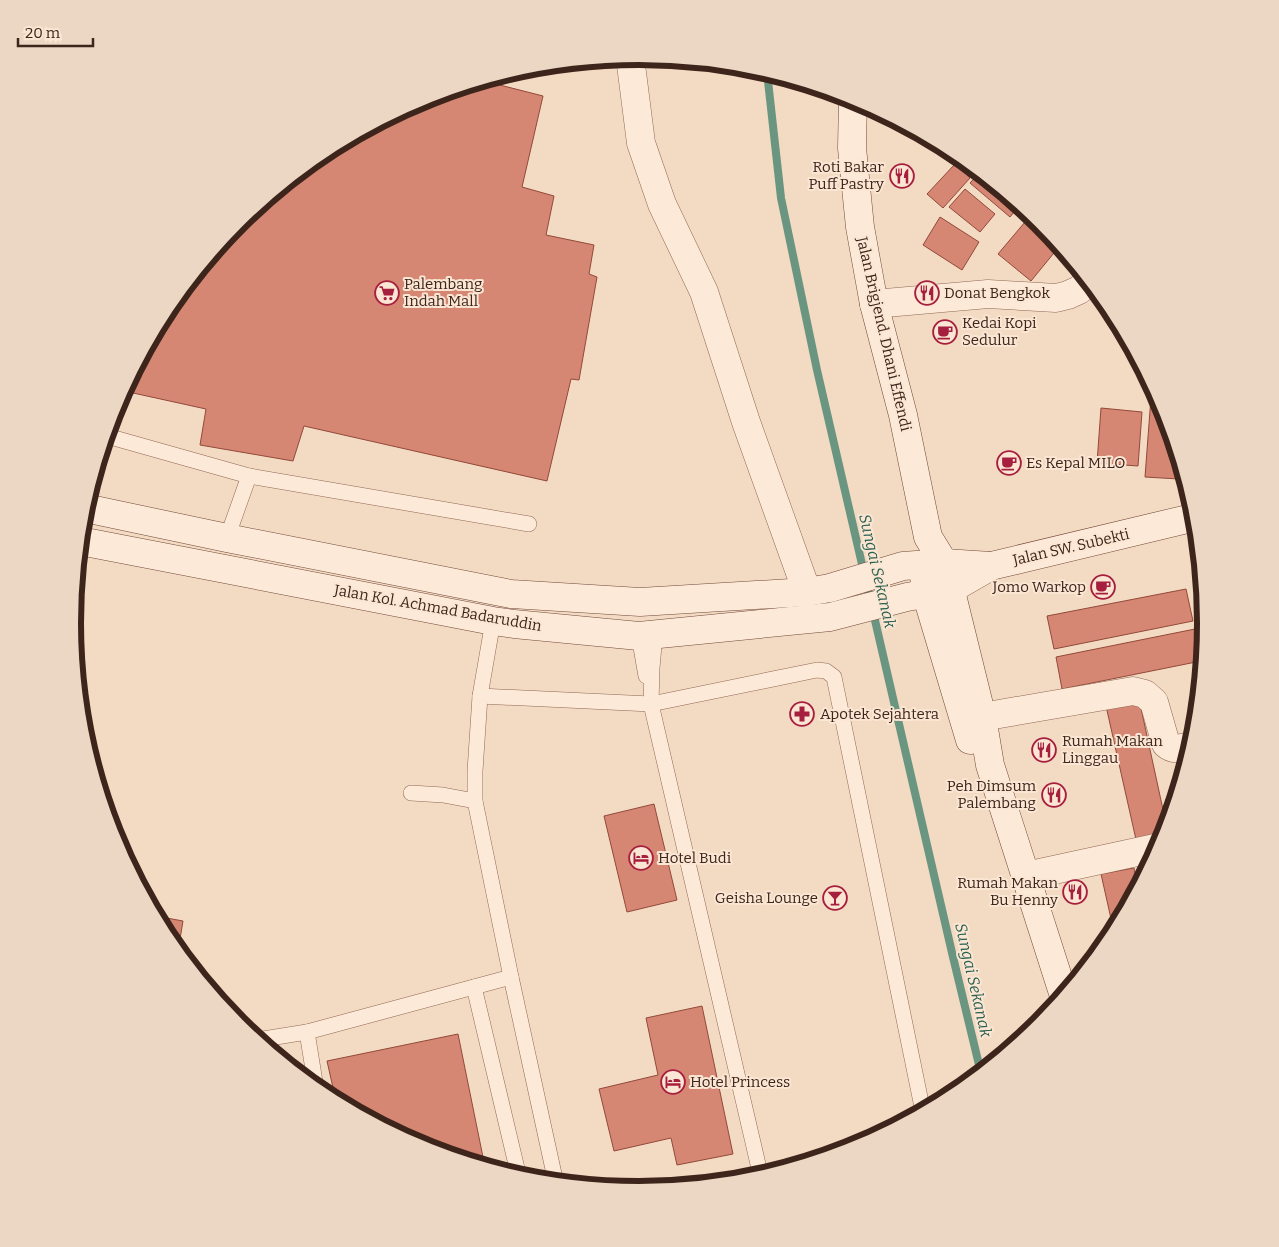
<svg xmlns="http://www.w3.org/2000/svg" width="1279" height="1247" font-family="Bitter,serif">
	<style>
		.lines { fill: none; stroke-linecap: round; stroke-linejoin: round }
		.stream { stroke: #6a9581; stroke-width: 8 }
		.building { fill: #d68773; stroke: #924939 }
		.lane-casing { stroke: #906856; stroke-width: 16 }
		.street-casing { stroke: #906856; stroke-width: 29 }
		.secondary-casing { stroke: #72493a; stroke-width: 29 }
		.lane { stroke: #fde9d7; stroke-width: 15 }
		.street { stroke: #fde9d7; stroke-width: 28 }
		.secondary { stroke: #fde9d7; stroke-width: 28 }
		.labels { text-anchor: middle; stroke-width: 4; stroke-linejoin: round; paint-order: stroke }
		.poi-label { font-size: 15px; fill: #3e251c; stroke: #fae6d3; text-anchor: start }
		.street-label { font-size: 15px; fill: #3e251c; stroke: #fae6d3 }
		.water-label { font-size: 16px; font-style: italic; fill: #2a6050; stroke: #fae6d3 }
		.rim { fill: none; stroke: #3e251c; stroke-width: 6 }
	</style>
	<rect width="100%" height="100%" fill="#f3dac2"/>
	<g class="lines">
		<path class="stream" d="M767 72 781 198 817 370 953 957 981 1073"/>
	</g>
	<g class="building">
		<path d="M484 81 543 96 522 187 554 196 546 235 594 245 589 274 597 277 579 380 571 379 547 481 304 426 293 461 200 445 206 409 124 391 168 308 239 222 325 152 423 99Z"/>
		<path d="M959 155 976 169 974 171 956 158Z"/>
		<path d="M955 164 970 178 943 208 927 194Z"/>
		<path d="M980 172 1020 205 1010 217 970 183Z"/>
		<path d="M965 189 995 214 980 232 949 207Z"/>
		<path d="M1026 211 1041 223 1050 234 1046 238 1023 214Z"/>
		<path d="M940 217 979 242 962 270 923 245Z"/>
		<path d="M1025 222 1058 248 1031 281 998 254Z"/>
		<path d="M1055 239 1078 268H1077L1052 242Z"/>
		<path d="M1152 384 1164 407 1180 460 1179 479 1145 477Z"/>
		<path d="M1101 408 1142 412 1138 466 1097 463Z"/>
		<path d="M1186 589 1193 621 1054 649 1047 616Z"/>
		<path d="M1195 629 1201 661 1062 689 1056 657Z"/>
		<path d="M1139 699 1167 828 1164 838 1137 844 1106 706Z"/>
		<path d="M1189 758 1182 778 1179 760Z"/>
		<path d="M654 804 677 900 627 912 604 816Z"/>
		<path d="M1151 863 1146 874 1144 865Z"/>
		<path d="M1134 868 1138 888 1114 932 1101 874Z"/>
		<path d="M156 916 183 921 178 951 168 938Z"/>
		<path d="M702 1006 733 1154 677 1165 671 1138 614 1151 599 1089 658 1075 646 1018Z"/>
		<path d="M458 1034 485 1167 422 1147 336 1101 327 1061Z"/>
	</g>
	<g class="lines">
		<g class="lane-casing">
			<g id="lane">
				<path d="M107 436 249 476 529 524"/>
				<path d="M227 538 249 476"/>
				<path d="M639 636 646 676"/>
				<path d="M480 696 651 704 761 1177"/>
				<path d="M651 704 817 670 826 671 834 677 923 1112"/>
				<path d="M651 704 652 668 655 634"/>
				<path d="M411 793 443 795 475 801"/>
				<path d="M511 977 556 1183"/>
				<path d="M474 987 519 1177"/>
				<path d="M257 1040 307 1032"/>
				<path d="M316 1088 307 1032 511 977 475 801V771L480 696 493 621"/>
			</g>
		</g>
		<g class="street-casing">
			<g id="street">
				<path d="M630 57 641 143 662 204 704 292 746 422 807 592"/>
				<path d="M874 304 988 294 1056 298 1068 295 1079 290 1089 281"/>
				<path d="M982 717 1133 691 1145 694 1154 702 1166 744C1174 751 1182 748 1192 746"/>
				<path d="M1026 876 1160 847"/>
			</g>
		</g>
		<g class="secondary-casing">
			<g id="secondary">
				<path d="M853 98 852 148 860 227 874 304 903 415 928 537 944 563 982 717 990 765 1064 996"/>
				<path d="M85 508 227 538 511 594 640 602 807 592 830 588 903 566 944 563 991 566 1196 517"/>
				<path d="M80 541 493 621 514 624 639 636 830 617 907 597 951 589 991 566"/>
				<path d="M924 575 926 593 970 740"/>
			</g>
		</g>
		<use href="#lane" class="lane"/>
		<use href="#street" class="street"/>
		<use href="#secondary" class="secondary"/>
	</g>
	<defs>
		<g id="restaurant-ring" transform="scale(1.25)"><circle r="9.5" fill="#fae6d3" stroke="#a71f3e" stroke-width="1.5"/><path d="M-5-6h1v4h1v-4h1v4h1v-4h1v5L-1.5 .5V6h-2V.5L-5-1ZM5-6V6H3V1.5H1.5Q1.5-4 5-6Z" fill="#a71f3e"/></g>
		<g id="supermarket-ring" transform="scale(1.25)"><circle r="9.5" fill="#fae6d3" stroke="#a71f3e" stroke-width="1.5"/><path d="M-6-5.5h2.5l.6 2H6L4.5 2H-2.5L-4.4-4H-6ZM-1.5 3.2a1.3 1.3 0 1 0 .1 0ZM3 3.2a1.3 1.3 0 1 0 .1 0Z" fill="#a71f3e"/></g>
		<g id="cafe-ring" transform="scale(1.25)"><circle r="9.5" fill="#fae6d3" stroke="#a71f3e" stroke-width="1.5"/><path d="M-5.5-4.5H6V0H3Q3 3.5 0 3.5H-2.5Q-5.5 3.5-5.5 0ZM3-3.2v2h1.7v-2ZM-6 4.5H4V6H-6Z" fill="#a71f3e"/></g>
		<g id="pharmacy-ring" transform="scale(1.25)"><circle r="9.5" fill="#fae6d3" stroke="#a71f3e" stroke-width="1.5"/><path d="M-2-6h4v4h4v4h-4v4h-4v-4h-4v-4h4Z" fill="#a71f3e"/></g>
		<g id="hotel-ring" transform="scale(1.25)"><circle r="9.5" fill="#fae6d3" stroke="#a71f3e" stroke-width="1.5"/><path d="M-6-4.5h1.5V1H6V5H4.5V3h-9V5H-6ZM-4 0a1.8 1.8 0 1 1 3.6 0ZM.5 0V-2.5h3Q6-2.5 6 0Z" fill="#a71f3e"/></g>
		<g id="bar-ring" transform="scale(1.25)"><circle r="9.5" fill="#fae6d3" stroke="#a71f3e" stroke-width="1.5"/><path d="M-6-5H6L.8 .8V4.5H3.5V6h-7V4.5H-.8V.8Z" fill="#a71f3e"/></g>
	</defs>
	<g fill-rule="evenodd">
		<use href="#restaurant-ring" x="902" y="176"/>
		<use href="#supermarket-ring" x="387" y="293"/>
		<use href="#restaurant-ring" x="927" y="293"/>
		<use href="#cafe-ring" x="945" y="332"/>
		<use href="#cafe-ring" x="1009" y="463"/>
		<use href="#cafe-ring" x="1103" y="587"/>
		<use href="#pharmacy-ring" x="802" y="714"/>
		<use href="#restaurant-ring" x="1044" y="750"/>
		<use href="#restaurant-ring" x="1054" y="795"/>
		<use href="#hotel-ring" x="641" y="858"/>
		<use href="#restaurant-ring" x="1075" y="892"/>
		<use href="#bar-ring" x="835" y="898"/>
		<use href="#hotel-ring" x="673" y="1082"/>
	</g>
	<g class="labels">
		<g class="poi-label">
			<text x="884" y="172" text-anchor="end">Roti Bakar<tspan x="884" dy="17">Puff Pastry</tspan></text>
			<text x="404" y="289">Palembang<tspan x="404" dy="17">Indah Mall</tspan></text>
			<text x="944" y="298">Donat Bengkok</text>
			<text x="962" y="328">Kedai Kopi<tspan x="962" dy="17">Sedulur</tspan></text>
			<text x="1026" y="468">Es Kepal MILO</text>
			<text x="1086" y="592" text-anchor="end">Jomo Warkop</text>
			<text x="820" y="719">Apotek Sejahtera</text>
			<text x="1062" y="746">Rumah Makan<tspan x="1062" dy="17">Linggau</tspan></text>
			<text x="1036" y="791" text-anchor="end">Peh Dimsum<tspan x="1036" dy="17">Palembang</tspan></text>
			<text x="658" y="863">Hotel Budi</text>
			<text x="1058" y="888" text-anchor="end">Rumah Makan<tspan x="1058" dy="17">Bu Henny</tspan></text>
			<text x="818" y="903" text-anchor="end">Geisha Lounge</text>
			<text x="690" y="1087">Hotel Princess</text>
		</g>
		<g class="street-label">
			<text transform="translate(884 334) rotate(77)" y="5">Jalan Brigjend. Dhani Effendi</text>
			<text transform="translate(1071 547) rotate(-13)" y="5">Jalan SW. Subekti</text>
			<text transform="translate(438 608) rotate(10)" y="5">Jalan Kol. Achmad Badaruddin</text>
		</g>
		<g class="water-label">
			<text transform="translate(878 571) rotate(77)" y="6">Sungai Sekanak</text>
			<text transform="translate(974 980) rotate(77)" y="6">Sungai Sekanak</text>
		</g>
	</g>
	<path d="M0 0H1279V1247H0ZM81 623a558 558 0 1 1 1116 0a558 558 0 1 1-1116 0Z" fill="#ebd7c4" fill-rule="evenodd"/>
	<path class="rim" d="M81 623a558 558 0 1 1 1116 0a558 558 0 1 1-1116 0Z"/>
	<path d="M18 38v8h75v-8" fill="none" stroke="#3e251c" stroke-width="2.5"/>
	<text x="25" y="38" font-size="15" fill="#3e251c" stroke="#fae6d3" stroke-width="4" paint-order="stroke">20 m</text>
</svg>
